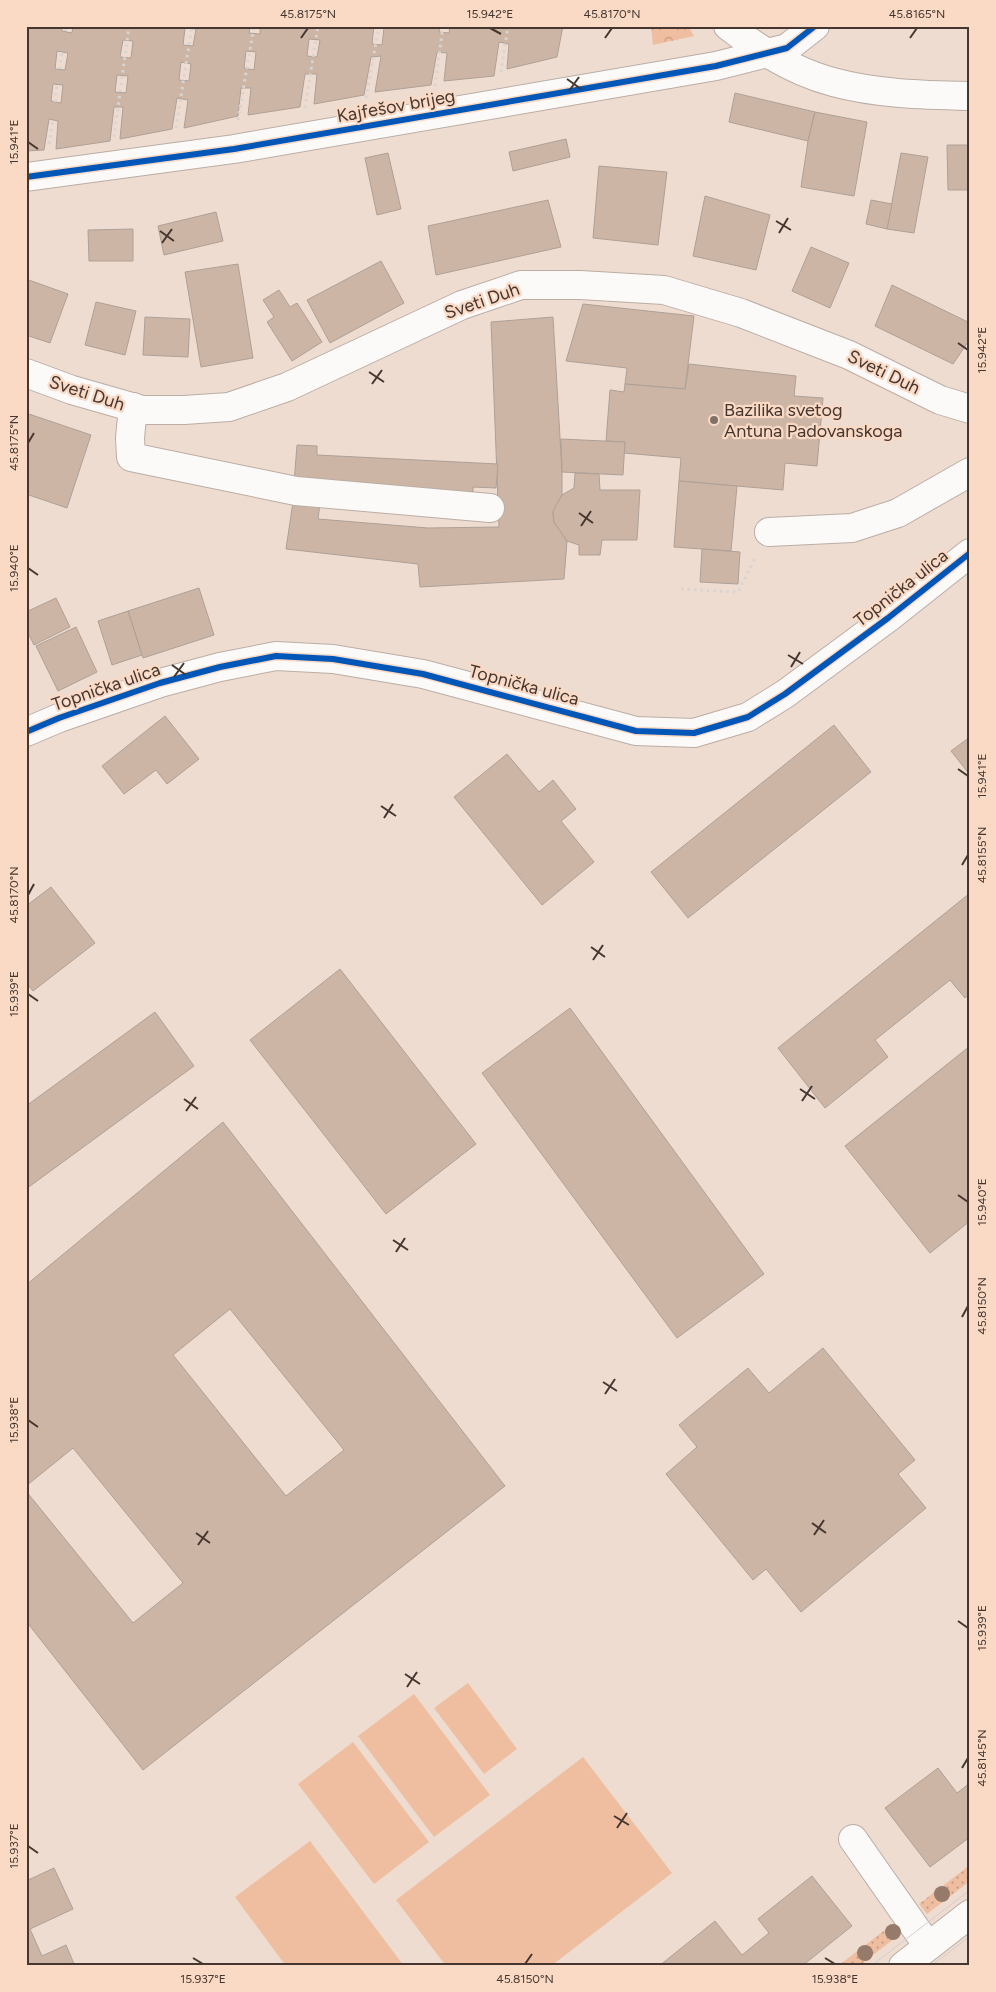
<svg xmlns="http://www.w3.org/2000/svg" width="996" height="1992" font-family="Figtree,sans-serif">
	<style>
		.grass { fill: url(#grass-dots) }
		.forest { fill: url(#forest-crowns) }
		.pitch { fill: #efbea0 }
		.building { fill: #cdb5a6; stroke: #aea097; fill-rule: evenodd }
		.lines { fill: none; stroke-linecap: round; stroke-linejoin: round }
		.minor-casing { stroke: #bbada5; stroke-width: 30 }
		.major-casing { stroke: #bbada5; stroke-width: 30 }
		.path { stroke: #d9d4d0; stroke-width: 3; stroke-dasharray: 2.5 4; stroke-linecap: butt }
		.minor { stroke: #fcfaf8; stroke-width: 28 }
		.major { stroke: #fcfaf8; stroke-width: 28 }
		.tram { stroke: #d4cecc; stroke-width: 1 }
		.cycleway-casing { stroke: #fad9c5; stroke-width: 9 }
		.cycleway { stroke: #0057b8; stroke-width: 6 }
		.tree { fill: #967b6a }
		.ticks { fill: none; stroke: #453730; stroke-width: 2 }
		.poi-dot { fill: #807168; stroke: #fad9c5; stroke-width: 2 }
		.labels { text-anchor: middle; stroke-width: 4.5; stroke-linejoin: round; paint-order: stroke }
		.street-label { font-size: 18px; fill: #453730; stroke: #fad9c5 }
		.poi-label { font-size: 18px; fill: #453730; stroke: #fad9c5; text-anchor: start }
		.neatline { fill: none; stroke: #453730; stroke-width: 2 }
		.ticks-label { font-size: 12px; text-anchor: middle; fill: #453730 }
	</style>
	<defs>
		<pattern id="grass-dots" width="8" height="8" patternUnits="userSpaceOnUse" patternTransform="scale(1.25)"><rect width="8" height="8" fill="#efbea0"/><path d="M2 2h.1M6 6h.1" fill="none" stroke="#c39b83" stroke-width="1.8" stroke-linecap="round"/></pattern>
		<pattern id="forest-crowns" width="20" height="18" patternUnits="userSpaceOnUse" patternTransform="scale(1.25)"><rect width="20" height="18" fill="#efbea0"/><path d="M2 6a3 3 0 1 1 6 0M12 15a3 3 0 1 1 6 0" fill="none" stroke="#c39b83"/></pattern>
	</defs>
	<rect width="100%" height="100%" fill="#eedcd1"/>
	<g class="grass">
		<path d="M970 1865V1881L927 1914 919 1904Z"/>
		<path d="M894 1923 908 1928 859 1966H838Z"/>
	</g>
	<path class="forest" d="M651 26H688L694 36 653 45Z"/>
	<g class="pitch">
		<path d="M468 1683 517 1749 484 1774 434 1708Z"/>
		<path d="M414 1694 490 1795 434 1837 358 1736Z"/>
		<path d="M353 1742 429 1842 374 1884 298 1784Z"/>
		<path d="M583 1757 672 1873 551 1966H446L396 1900Z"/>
		<path d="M310 1841 404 1966H286L235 1897Z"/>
	</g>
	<g class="building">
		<path d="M26 26H62V31L72 33 73 26H250L249 33 260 34V26H440L439 32 449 33 450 26H563L557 57 507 69 509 44 499 42 494 76 444 81 447 53 437 52 431 85 375 92 381 56 371 57 364 95 314 104 317 74H305L300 107 248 115 251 88H241L238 116 184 128 188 100 177 98 172 129 120 139 123 107H114L110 141 56 149 58 121 49 119 44 150 26 151ZM374 26 384 28 382 45 372 44ZM185 28 196 29 193 46 183 45ZM309 39 320 40 317 57 307 56ZM123 40 133 41 131 58 120 57ZM57 51 68 53 65 70 55 69ZM246 51 256 52 254 70 244 68ZM181 62 191 64 189 81 179 80ZM117 75 128 76 126 93 115 92ZM53 84 63 85 61 103 51 101Z"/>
		<path d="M735 93 815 112 808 141 729 122Z"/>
		<path d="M815 112 867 122 854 196 801 187 808 141Z"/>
		<path d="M566 139 570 157 513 171 509 152Z"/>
		<path d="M947 145H970V190H948Z"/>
		<path d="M388 153 401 209 377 215 365 158Z"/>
		<path d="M901 153 928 157 914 233 887 229Z"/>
		<path d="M599 166 667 172 658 245 593 238Z"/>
		<path d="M705 196 770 215 756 270 693 256Z"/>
		<path d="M548 200 561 247 436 275 428 226Z"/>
		<path d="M871 200 892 204 887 229 866 224Z"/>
		<path d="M216 212 223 241 164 255 158 226Z"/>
		<path d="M133 229V261H89L88 230Z"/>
		<path d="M811 247 849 263 830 308 792 291Z"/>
		<path d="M381 261 404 303 330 343 307 300Z"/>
		<path d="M238 264 253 358 201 367 185 272Z"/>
		<path d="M26 279 68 294 50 343 26 335Z"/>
		<path d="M892 285 970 323V339L953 364 875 326Z"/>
		<path d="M279 290 290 307 297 303 322 342 292 361 267 322 274 317 263 300Z"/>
		<path d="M96 302 136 311 125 355 85 345Z"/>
		<path d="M583 304 694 316 685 389 625 384 627 368 566 361Z"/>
		<path d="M145 317 190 319 188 357 143 355Z"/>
		<path d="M553 317 562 472V495L553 512 554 522 567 541 564 579 420 587 418 564 286 549 293 502 320 503 318 519 428 528 499 527 491 322Z"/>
		<path d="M689 364 796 376 794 396 823 398 817 466 785 463 783 490 679 481 681 458 624 453 625 442 606 441 610 390 624 392 625 384 685 389Z"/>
		<path d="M26 413 91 435 67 508 26 494Z"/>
		<path d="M561 439 625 442 623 475 562 472Z"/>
		<path d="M297 445 317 446V455L498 464 496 488 473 487V492L294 483Z"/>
		<path d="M575 473 599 474 600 490H640L637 540H602L600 555H579V545L567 541 554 522 553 512 556 505 562 495 574 488Z"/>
		<path d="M679 481 737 486 731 551 674 547Z"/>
		<path d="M702 549 740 552 738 584 700 582Z"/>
		<path d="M199 588 214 635 143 658 128 611Z"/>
		<path d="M56 598 70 627 34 645 26 629V612Z"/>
		<path d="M128 611 142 655 112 665 98 621Z"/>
		<path d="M76 627 97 672 58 691 36 646Z"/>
		<path d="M165 716 199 759 167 784 156 770 124 794 102 766Z"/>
		<path d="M834 725 871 772 688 918 651 872Z"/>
		<path d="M970 737V775L951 751Z"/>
		<path d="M507 754 539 792 553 780 576 809 561 821 594 862 542 905 454 797Z"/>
		<path d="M51 887 95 943 33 991 26 982V906Z"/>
		<path d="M970 893V994L965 998 950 980 875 1040 888 1057 825 1108 778 1048Z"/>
		<path d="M340 969 476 1144 386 1214 250 1040Z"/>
		<path d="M570 1008 764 1274 677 1338 482 1073Z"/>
		<path d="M155 1012 194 1066 26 1189V1106Z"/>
		<path d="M970 1046V1221L930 1253 845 1146Z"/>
		<path d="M223 1122 505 1486 143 1770 26 1621V1491L133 1623 183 1583 73 1448 26 1486V1285ZM230 1309 344 1450 286 1496 173 1355Z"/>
		<path d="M823 1348 915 1460 898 1474 926 1508 801 1612 766 1569 753 1580 666 1474 697 1447 679 1425 748 1368 769 1393Z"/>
		<path d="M938 1768 957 1793 970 1783V1837L930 1867 885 1808Z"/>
		<path d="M54 1868 73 1909 30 1929 42 1956 66 1945 75 1966H26V1881Z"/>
		<path d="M812 1876 852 1926 802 1966H659L715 1921 742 1955 769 1933 758 1919Z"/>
	</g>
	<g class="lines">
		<g class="minor-casing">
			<g id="minor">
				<path d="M728 26C759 50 795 72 833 82 876 94 925 95 970 96"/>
				<path d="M26 177 234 149 716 66 787 48 815 26"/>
				<path d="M133 407 130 438 131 457 296 491 490 508"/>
				<path d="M769 532 852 528 898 513 970 472"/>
				<path d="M26 732 59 718 160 683 220 667 276 656 333 659 423 674 636 731 694 733 748 717 785 694 888 618 970 553"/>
				<path d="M853 1839 928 1946"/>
			</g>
		</g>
		<g class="major-casing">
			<g id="major">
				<path d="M26 373 72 390 142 410H184L229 407 287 387 462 305 521 285H580L664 290 741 313 849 355 940 400 970 409"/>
				<path d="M903 1966 970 1914"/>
			</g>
		</g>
		<g class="path">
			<path d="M65 31 66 26"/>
			<path d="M60 69 62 52"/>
			<path d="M501 72 508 26"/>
			<path d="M435 86 443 26"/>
			<path d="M366 98 379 26"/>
			<path d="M55 102 57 84"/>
			<path d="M305 108 318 26"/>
			<path d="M238 120 254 26"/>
			<path d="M176 128 192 26"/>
			<path d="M114 137 129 26"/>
			<path d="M49 144 53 120"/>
			<path d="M681 589 738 592 756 556"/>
		</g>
		<use href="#minor" class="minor"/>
		<use href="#major" class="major"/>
		<g class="tram">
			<path d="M871 1966 970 1890"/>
			<path d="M931 1966 970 1936"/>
		</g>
		<g class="cycleway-casing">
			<g id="cycleway">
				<path d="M26 177 234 149 716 66 787 48 815 26"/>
				<path d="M26 732 59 718 160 683 220 667 276 656 333 659 423 674 636 731 694 733 748 717 785 694 888 618 970 553"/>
			</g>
		</g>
		<use href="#cycleway" class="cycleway"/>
	</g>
	<g class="tree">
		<circle cx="942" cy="1894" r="8"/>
		<circle cx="893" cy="1932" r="8"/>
		<circle cx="865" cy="1953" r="8"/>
	</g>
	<path class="ticks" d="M490 28 501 34M301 38 308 28M605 38 612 28M910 38 917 28M567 79 581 89M569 91 579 77M28 142 38 149M776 221 791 230M160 231 174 241M779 233 788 218M162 243 172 229M958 343 968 350M369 372 384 382M372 384 382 370M28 443 34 433M579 513 593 523M581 526 591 511M28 568 38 575M788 655 803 664M172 665 186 675M791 667 800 652M174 677 184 663M958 769 968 776M381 806 396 816M384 818 393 804M962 865 968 855M28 895 34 884M591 947 605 957M593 960 603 945M28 994 38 1001M800 1089 815 1099M184 1099 198 1109M802 1101 812 1086M186 1111 196 1097M958 1195 968 1202M393 1240 408 1250M396 1252 405 1238M962 1317 968 1306M603 1382 617 1391M605 1394 615 1379M28 1420 38 1427M812 1523 826 1533M196 1533 210 1543M814 1535 824 1520M198 1545 208 1531M958 1621 968 1628M405 1674 420 1684M407 1687 417 1672M962 1768 968 1758M614 1816 629 1825M617 1828 627 1813M28 1846 38 1853M193 1958 203 1964M825 1958 835 1964M525 1964 532 1954"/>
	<circle class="poi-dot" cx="714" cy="420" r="5"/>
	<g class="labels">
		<g class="street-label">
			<text transform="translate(396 106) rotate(-10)" y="6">Kajfešov brijeg</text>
			<text transform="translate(482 301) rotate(-19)" y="6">Sveti Duh</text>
			<text transform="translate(884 372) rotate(26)" y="6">Sveti Duh</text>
			<text transform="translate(87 393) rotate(18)" y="6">Sveti Duh</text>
			<text transform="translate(901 588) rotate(-38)" y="6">Topnička ulica</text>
			<text transform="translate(524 685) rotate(15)" y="6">Topnička ulica</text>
			<text transform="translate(106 687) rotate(-19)" y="6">Topnička ulica</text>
		</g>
		<g class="poi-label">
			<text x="724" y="416">Bazilika svetog<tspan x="724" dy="21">Antuna Padovanskoga</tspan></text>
		</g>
	</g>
	<rect width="996" height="1992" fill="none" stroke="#fad9c5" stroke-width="55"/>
	<rect x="28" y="28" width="940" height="1936" class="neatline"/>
	<g class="ticks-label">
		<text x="308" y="18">45.8175°N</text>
		<text x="490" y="18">15.942°E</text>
		<text x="612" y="18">45.8170°N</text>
		<text x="917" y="18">45.8165°N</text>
		<text transform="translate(14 142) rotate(-90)" y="4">15.941°E</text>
		<text transform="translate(982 350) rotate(-90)" y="4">15.942°E</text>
		<text transform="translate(14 443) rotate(-90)" y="4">45.8175°N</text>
		<text transform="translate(14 568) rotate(-90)" y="4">15.940°E</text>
		<text transform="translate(982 776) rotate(-90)" y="4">15.941°E</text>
		<text transform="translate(982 855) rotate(-90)" y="4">45.8155°N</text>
		<text transform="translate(14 895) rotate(-90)" y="4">45.8170°N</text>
		<text transform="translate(14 994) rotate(-90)" y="4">15.939°E</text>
		<text transform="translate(982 1202) rotate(-90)" y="4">15.940°E</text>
		<text transform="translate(982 1306) rotate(-90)" y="4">45.8150°N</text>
		<text transform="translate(14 1420) rotate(-90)" y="4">15.938°E</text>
		<text transform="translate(982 1628) rotate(-90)" y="4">15.939°E</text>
		<text transform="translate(982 1758) rotate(-90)" y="4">45.8145°N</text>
		<text transform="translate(14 1846) rotate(-90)" y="4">15.937°E</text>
		<text x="203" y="1983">15.937°E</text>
		<text x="525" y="1983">45.8150°N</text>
		<text x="835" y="1983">15.938°E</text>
	</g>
</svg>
